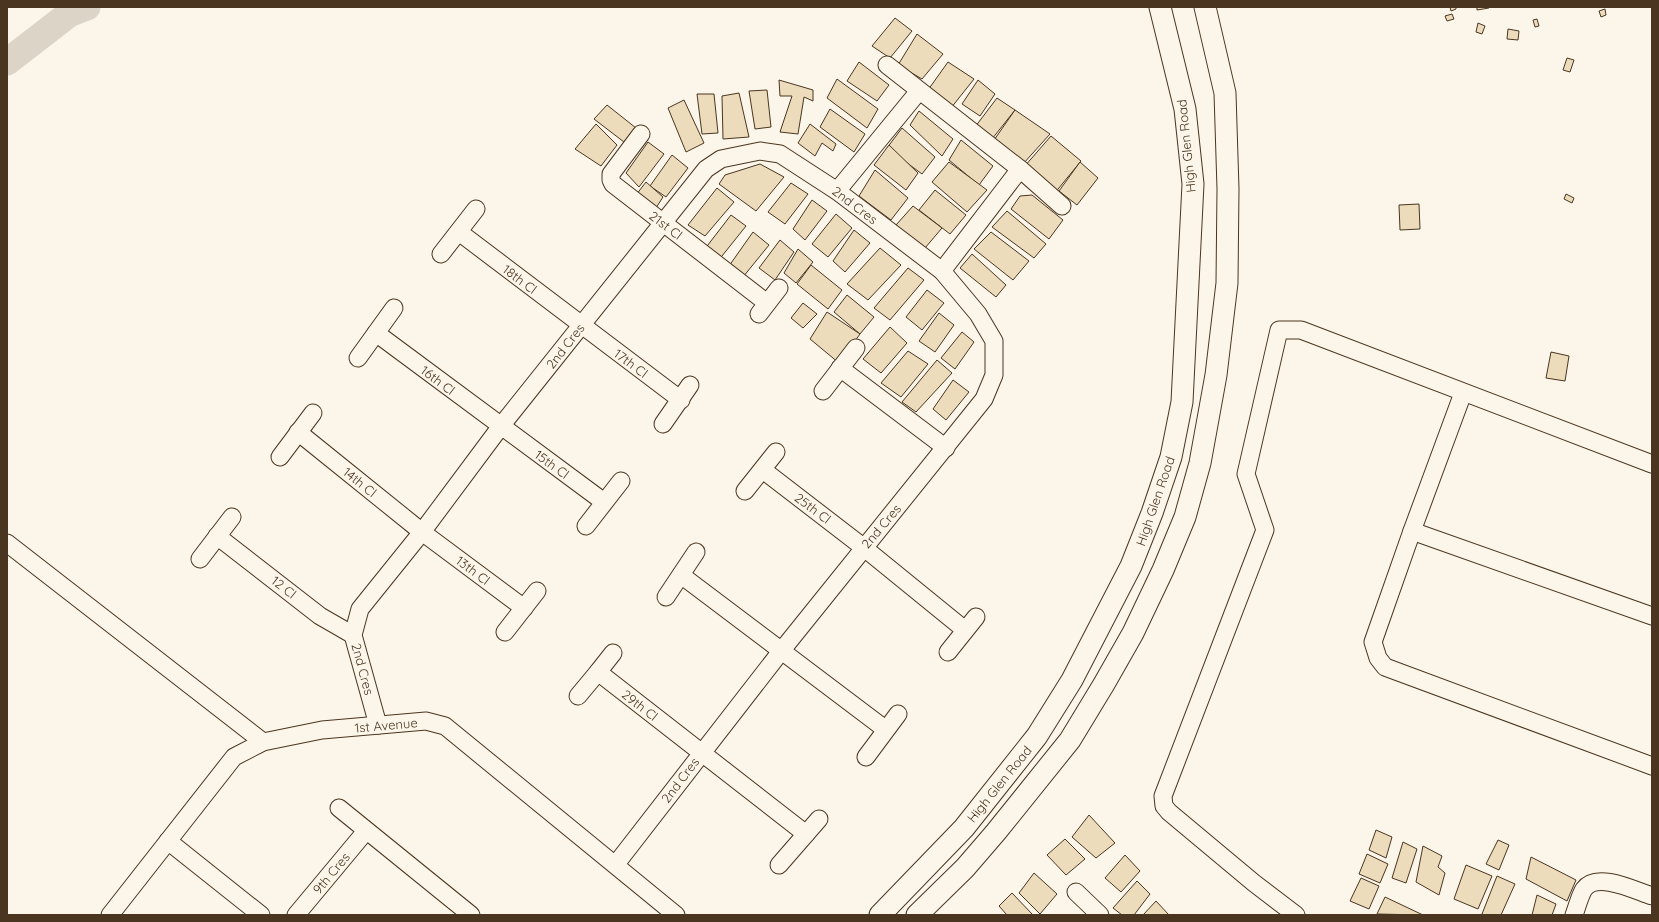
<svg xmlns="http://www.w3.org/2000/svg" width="1659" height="922" font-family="Quicksand,sans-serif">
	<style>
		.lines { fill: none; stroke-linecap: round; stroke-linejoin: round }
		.river { stroke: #dcd4c6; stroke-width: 27 }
		.building { fill: #ecdcbc; stroke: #4a3520 }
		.minor-casing { stroke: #4a3520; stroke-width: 19 }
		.major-casing { stroke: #4a3520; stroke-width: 23 }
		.minor { stroke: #fbf6e9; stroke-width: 17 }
		.major { stroke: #fbf6e9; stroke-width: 21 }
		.labels { text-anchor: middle; stroke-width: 3; stroke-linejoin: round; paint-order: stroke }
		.street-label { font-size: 13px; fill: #4a3520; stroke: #fbf6e9 }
	</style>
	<rect width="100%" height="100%" fill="#fbf6e9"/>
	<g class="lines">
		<path class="river" d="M7 62 69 14 87 7"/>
	</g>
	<g class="building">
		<path d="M1450 7H1456V9L1451 11Z"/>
		<path d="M1477 7H1489V8L1477 10Z"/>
		<path d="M1605 9 1606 15 1601 17 1599 11Z"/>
		<path d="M1452 14 1454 19 1447 21 1445 16Z"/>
		<path d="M895 18 912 31 890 58 872 46Z"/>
		<path d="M1537 19 1539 26 1535 27 1533 20Z"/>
		<path d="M1478 23 1485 26 1482 34 1476 32Z"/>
		<path d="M1508 29 1519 31 1518 40 1507 39Z"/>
		<path d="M917 34 943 54 922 79 898 65Z"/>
		<path d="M1567 58 1574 60 1570 72 1563 70Z"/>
		<path d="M859 62 889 85 877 101 847 81Z"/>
		<path d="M948 62 974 79 951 108 928 90Z"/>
		<path d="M837 79 878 109 867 128 827 98Z"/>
		<path d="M779 80 813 90V101L804 97 798 134 780 132 792 96H780Z"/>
		<path d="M978 80 995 94 980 116 962 104Z"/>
		<path d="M767 90 771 127 755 129 749 91Z"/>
		<path d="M739 93 749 137 723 139 722 96Z"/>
		<path d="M697 94H714L718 133 702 134Z"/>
		<path d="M997 98 1015 110 992 139 975 127Z"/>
		<path d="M684 100 704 143 686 152 668 108Z"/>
		<path d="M607 105 636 128 624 142 594 119Z"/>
		<path d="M830 109 865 134 854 152 820 127Z"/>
		<path d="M1015 110 1050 134 1023 164 992 143Z"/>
		<path d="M919 111 953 139 942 156 910 125Z"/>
		<path d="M596 124 617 145 601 166 575 149Z"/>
		<path d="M810 124 836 144 833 151 822 143 815 156 798 143Z"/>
		<path d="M902 128 935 157 922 174 887 148Z"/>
		<path d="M1051 136 1081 161 1054 194 1024 167Z"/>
		<path d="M961 140 993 166 979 185 949 160Z"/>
		<path d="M648 142 664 154 639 187 626 173Z"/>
		<path d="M889 145 918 173 906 190 874 165Z"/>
		<path d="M672 155 688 168 666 197 650 186Z"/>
		<path d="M949 162 987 190 967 212 932 182Z"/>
		<path d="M1080 162 1098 178 1077 205 1059 191Z"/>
		<path d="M760 164 784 177 756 211 719 184 725 175Z"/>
		<path d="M875 170 908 198 891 220 859 196Z"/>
		<path d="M646 182 663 197 654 211 636 195Z"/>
		<path d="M791 183 808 194 785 224 768 212Z"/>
		<path d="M717 188 734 202 705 236 688 225Z"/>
		<path d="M935 190 966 215 950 234 919 210Z"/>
		<path d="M1566 194 1574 198 1572 203 1564 199Z"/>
		<path d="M1032 195 1063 220 1049 239 1011 209 1020 196Z"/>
		<path d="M812 200 827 211 805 240 793 229Z"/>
		<path d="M1419 204 1420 229 1400 230 1399 205Z"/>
		<path d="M913 206 942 228 925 248 896 225Z"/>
		<path d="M1007 211 1046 244 1034 258 992 227Z"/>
		<path d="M836 214 852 228 828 257 812 244Z"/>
		<path d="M731 215 746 226 718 261 704 250Z"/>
		<path d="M854 230 870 243 845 272 833 261Z"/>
		<path d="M753 232 769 245 743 277 729 266Z"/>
		<path d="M991 232 1029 261 1013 280 974 249Z"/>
		<path d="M780 240 794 252 775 280 759 268Z"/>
		<path d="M880 248 901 265 868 300 847 284Z"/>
		<path d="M798 249 813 262 796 283 784 273Z"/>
		<path d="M972 254 1006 285 996 297 960 268Z"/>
		<path d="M811 265 842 290 828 309 797 284Z"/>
		<path d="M908 268 924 280 890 320 874 308Z"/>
		<path d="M927 290 944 303 922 330 906 317Z"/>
		<path d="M847 295 874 317 860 334 834 312Z"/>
		<path d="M803 303 817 314 803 328 791 318Z"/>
		<path d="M827 312 860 334 839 363 810 339Z"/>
		<path d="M939 313 954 325 935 352 919 341Z"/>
		<path d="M890 327 907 343 881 373 863 359Z"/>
		<path d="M962 332 974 342 955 369 941 358Z"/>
		<path d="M908 351 928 364 901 397 881 383Z"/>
		<path d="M1551 352 1569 356 1565 381 1546 378Z"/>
		<path d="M937 360 952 373 916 412 902 402Z"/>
		<path d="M953 380 969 392 946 420 933 409Z"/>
		<path d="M1089 815 1115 843 1096 858 1072 837Z"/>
		<path d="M1376 830 1392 837 1386 858 1369 850Z"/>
		<path d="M1065 839 1085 859 1066 875 1047 855Z"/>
		<path d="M1498 840 1509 845 1499 870 1486 864Z"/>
		<path d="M1403 842 1417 849 1406 883 1392 878Z"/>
		<path d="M1423 846 1442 856 1438 867 1445 873 1439 895 1416 882Z"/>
		<path d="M1367 854 1388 864 1380 883 1359 874Z"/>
		<path d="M1125 855 1140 871 1121 892 1105 878Z"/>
		<path d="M1531 857 1576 880 1567 901 1526 879Z"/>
		<path d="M1466 865 1492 876 1478 909 1454 899Z"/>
		<path d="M1034 873 1057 894 1040 914 1019 893Z"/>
		<path d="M1497 876 1515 884 1501 915H1485L1482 914Z"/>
		<path d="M1361 878 1379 886 1369 909 1350 901Z"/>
		<path d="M1137 881 1150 894 1134 915H1122L1113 908Z"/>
		<path d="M1012 893 1033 915H1007L999 906Z"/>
		<path d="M1537 895 1556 904 1552 915H1532Z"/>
		<path d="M1385 897 1423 915 1377 914Z"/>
		<path d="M1156 901 1169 915H1143Z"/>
	</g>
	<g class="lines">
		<g class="minor-casing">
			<g id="minor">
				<path d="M887 65 1020 169 1062 206"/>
				<path d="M641 134 611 174V180L613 184 767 303"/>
				<path d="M837 191 919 91"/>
				<path d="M459 232 681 400"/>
				<path d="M441 254 476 209"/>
				<path d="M942 271 1020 169"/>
				<path d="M759 314 779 288"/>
				<path d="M376 333 604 502"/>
				<path d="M358 358 394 308"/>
				<path d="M840 368 946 448"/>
				<path d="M823 391 856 348"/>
				<path d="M1463 393 1412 531 1373 642 1378 658 1385 667 1652 766"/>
				<path d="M663 424 690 385"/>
				<path d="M298 432 422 532 524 608"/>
				<path d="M280 457 313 413"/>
				<path d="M763 470 863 547 965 630"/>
				<path d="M745 491 776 452"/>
				<path d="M586 526 621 481"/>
				<path d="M1412 531 1652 616"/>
				<path d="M217 536 320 616 353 635"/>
				<path d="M7 543 263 742"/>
				<path d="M200 559 232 517"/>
				<path d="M681 575 885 729"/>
				<path d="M666 597 696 552"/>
				<path d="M505 632 537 591"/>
				<path d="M948 652 976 617"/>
				<path d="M613 653 598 672 806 834"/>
				<path d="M578 696 598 672"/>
				<path d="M378 725 353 635 360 609 422 532 501 426 706 169 721 159 760 151 780 154 837 191 942 271 978 314 994 341V375L984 399 782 650 616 864"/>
				<path d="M866 757 898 714"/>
				<path d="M339 808 471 915"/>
				<path d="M168 841 261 915"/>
				<path d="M779 865 819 819"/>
				<path d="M1076 892 1100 915"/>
				<path d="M110 915 234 757 263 742 322 730 426 721 445 726 676 915"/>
				<path d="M296 915 366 831"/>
				<path d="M1296 915 1254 883 1169 812 1164 806 1163 796 1265 530 1246 474 1279 330H1301L1652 464"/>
				<path d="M1574 915C1577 907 1580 895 1584 889 1597 871 1636 891 1652 896"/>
			</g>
		</g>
		<g class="major-casing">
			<g id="major">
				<path d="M880 915 964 828 1037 736 1072 680 1131 566 1152 513 1171 457 1182 402 1193 184 1185 109 1160 7"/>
				<path d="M917 915 965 868 996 832 1070 740 1104 684 1133 633 1163 570 1185 517 1200 463 1216 375 1227 283 1228 189 1225 93 1205 7"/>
			</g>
		</g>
		<use href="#minor" class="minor"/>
		<use href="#major" class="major"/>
	</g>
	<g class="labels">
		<g class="street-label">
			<text transform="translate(1186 146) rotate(-96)" y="5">High Glen Road</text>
			<text transform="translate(855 205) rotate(37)" y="5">2nd Cres</text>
			<text transform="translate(666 225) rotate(37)" y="5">21st Cl</text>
			<text transform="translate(520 279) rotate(37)" y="5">18th Cl</text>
			<text transform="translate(565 346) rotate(-52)" y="5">2nd Cres</text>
			<text transform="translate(631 363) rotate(37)" y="5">17th Cl</text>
			<text transform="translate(438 380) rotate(37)" y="5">16th Cl</text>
			<text transform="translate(552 464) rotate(36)" y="5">15th Cl</text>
			<text transform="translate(360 482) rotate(39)" y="5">14th Cl</text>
			<text transform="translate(1155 501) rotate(-71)" y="5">High Glen Road</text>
			<text transform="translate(813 508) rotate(37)" y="5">25th Cl</text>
			<text transform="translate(881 526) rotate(-50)" y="5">2nd Cres</text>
			<text transform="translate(473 570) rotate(37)" y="5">13th Cl</text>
			<text transform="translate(284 587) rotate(38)" y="5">12 Cl</text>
			<text transform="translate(363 669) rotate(75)" y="5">2nd Cres</text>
			<text transform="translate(640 705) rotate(38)" y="5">29th Cl</text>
			<text transform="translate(386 725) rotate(-5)" y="5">1st Avenue</text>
			<text transform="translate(680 780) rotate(-53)" y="5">2nd Cres</text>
			<text transform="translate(999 784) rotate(-51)" y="5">High Glen Road</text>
			<text transform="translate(331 873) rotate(-50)" y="5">9th Cres</text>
		</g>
	</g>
	<rect width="1659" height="922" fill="none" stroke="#4a3520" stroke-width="16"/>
</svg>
